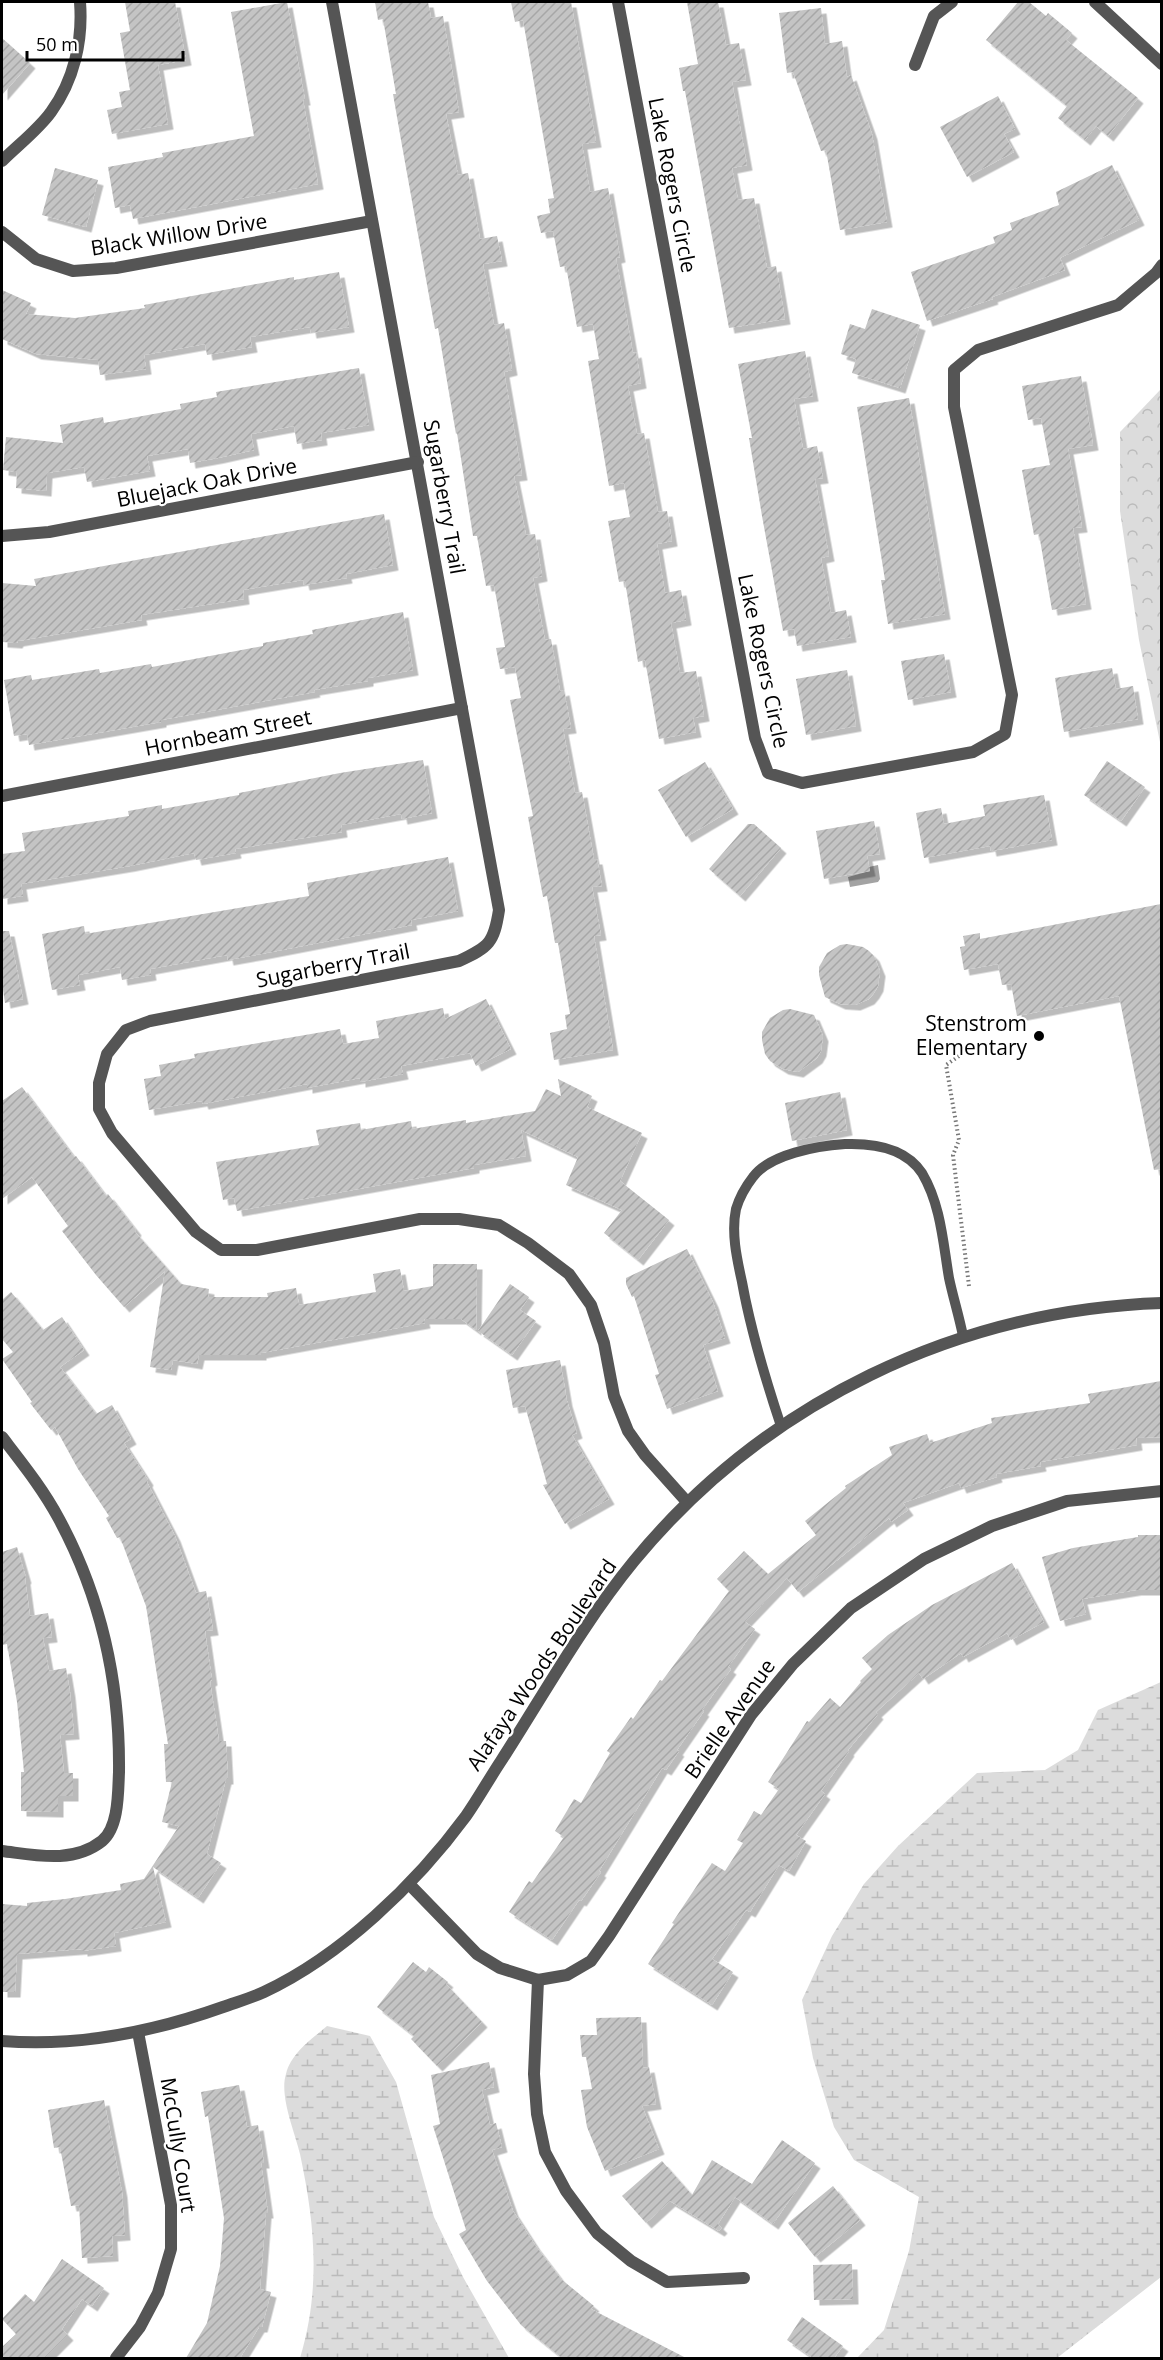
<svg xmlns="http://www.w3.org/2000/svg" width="1163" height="2360" font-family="'Open Sans',sans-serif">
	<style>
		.forest { fill: url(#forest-crowns) }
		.wetland { fill: url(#wetland-marsh) }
		.water { fill: #a3a3a3 }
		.building { fill: url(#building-hatch); filter: url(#shadow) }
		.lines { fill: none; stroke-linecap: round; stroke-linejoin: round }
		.path { stroke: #777; stroke-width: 4; stroke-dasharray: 1.5 3; stroke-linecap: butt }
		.service { stroke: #555; stroke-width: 10 }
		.minor { stroke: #555; stroke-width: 12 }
		.tertiary { stroke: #555; stroke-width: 12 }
		.poi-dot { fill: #000; stroke: #fff; stroke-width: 2 }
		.labels { text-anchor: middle; stroke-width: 4.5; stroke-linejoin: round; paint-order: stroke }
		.street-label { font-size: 21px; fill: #000; stroke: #fff }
		.poi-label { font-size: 21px; fill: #000; stroke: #fff; text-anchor: end }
	</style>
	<defs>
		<pattern id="forest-crowns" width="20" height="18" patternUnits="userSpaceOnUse" patternTransform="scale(1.5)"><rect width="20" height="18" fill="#dcdcdc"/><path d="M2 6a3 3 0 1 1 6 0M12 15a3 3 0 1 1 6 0" fill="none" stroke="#bbb"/></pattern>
		<pattern id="wetland-marsh" width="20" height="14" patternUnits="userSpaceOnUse" patternTransform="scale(1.5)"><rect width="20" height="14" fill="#dcdcdc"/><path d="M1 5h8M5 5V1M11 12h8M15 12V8" fill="none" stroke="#bbb"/></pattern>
		<pattern id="building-hatch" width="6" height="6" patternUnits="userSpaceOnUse" patternTransform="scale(1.5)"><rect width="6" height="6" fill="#c4c4c4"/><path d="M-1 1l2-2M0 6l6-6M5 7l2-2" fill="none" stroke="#a7a7a7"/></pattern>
		<filter id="shadow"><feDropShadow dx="5.5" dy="5.5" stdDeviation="0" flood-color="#0004"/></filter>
	</defs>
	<rect width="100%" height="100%" fill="#fff"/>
	<path class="forest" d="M1161 389V747L1139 640 1120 511V432Z"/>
	<g class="wetland">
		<path d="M1161 1682V2277L1057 2358H857L884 2330 909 2251 919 2197 854 2160 834 2127 813 2058 802 2000 832 1936 864 1884 898 1846 977 1773 1045 1770 1078 1750 1098 1710Z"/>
		<path d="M327 2026 370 2036 396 2082 434 2217 463 2277 509 2358H300C321 2289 315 2224 300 2154 295 2132 279 2096 286 2074 291 2053 312 2039 327 2026Z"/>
	</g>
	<path class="water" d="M878 865 880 879 878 882 850 887 848 877 870 871 869 867Z"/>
	<g class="building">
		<path d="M125 2H175L186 60 158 65 168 124 112 134 107 110 122 107 119 92 130 90 120 33 130 31Z"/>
		<path d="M287 2 305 100H303L318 184 133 219 130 205 115 208 108 167 163 157 162 153 254 136 231 12Z"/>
		<path d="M375 2H428L431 18 443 16 459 112 446 114 458 175 468 173 480 239 497 236 502 261 483 264 494 325 504 323 512 370 504 372 522 475 514 476 526 535 535 534 542 576 533 578 545 640 551 639 560 691 564 690 571 728 563 729 575 793 582 792 594 859H597L602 886 592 887 601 935 594 936 613 1050 554 1060 550 1033 567 1029 565 1015 570 1014 558 943H555L547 896 543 897 528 817 533 816 510 700 521 698 515 667 500 669 496 648 505 647 494 585 486 586 477 536H473L457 433 456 434 438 328 435 329 401 140 393 94H396L383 19 378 20Z"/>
		<path d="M511 2H571L596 142 582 144 590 192 608 188 620 257 616 258 633 353 636 352 641 383 628 386 637 434 644 433 658 512 667 511 672 541 657 544 665 593 681 590 686 620 671 623 680 673 696 671 704 716 693 718 696 732 659 739 645 660 638 662 625 581 619 582 608 521 630 517 624 483 609 486 588 361 599 359 593 324 577 327 566 266 560 267 553 231 541 233 537 216 550 213 548 199 554 198 523 20 515 22Z"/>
		<path d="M687 2H718L726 45 739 43 746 80 732 82 747 165 732 168 738 200 754 198 767 268 776 266 785 319 729 328 685 91H683L679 68 698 64Z"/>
		<path d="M1018 2H1029L1046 16 1048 13 1072 33 1066 40 1138 98 1108 136 1096 126 1085 140 1058 118 1067 106 986 40Z"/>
		<path d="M821 8 825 44 842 41 847 77 851 75 872 134 887 222 840 230 826 150 821 151 793 72 787 73 779 13Z"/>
		<path d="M2 38 30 63 2 95Z"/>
		<path d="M998 96 1015 129 1004 134 1014 152 967 177 940 127Z"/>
		<path d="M1112 165 1139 220 1060 258 1065 270 992 297 993 299 927 321 911 272 995 243 993 237 1012 230 1010 223 1059 205 1056 192Z"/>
		<path d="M55 168 98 180 86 227 42 215Z"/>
		<path d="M339 272 349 327 311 333 310 327 250 337 252 347 207 355 205 344 144 355 146 369 100 375 98 360 36 354 2 339V290L31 303 26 314 75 318 145 308 144 305 294 277V280Z"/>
		<path d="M872 309 920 325 900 388 852 373 856 359 841 354 850 324 865 329Z"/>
		<path d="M805 351 813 396 794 399 803 449 817 446 823 478 815 479 829 556 821 558 831 613 846 610 851 637 797 646 794 629 783 631 762 516 749 438H752L738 364Z"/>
		<path d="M359 368 369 425 321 433 322 440 297 444 294 426 251 434 254 450 218 458 190 463 188 449 147 456 150 471 87 482 84 467 47 473 46 491 16 488 17 472 3 470 6 437 63 443 60 425 103 417 104 423 181 409 180 404 217 397 216 392Z"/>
		<path d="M1081 376 1093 445 1068 449 1082 527 1073 528 1086 604 1052 610 1039 534 1034 535 1022 470 1050 465 1041 418 1028 420 1022 386Z"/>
		<path d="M909 398 945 614 888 624 881 580H885L857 407Z"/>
		<path d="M384 514 393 565 346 574 347 578 304 585 303 580 243 590 244 599 141 615 142 620 18 641 17 643 2 642V583L36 586 34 579Z"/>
		<path d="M403 612 413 670 368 678V681L314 690 315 692 161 720V722L29 745 27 734 14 736 4 680 31 675 32 680 99 669 100 673 151 664 152 667 263 646V643L313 634 312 630Z"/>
		<path d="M944 654 951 692 908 700 901 661Z"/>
		<path d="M1112 668 1116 689 1133 686 1138 719 1064 732 1055 678Z"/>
		<path d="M847 670 856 726 806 735 796 679Z"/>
		<path d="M423 760 432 813 402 819 401 814 341 825 342 832 235 849 236 853 196 860 194 853 130 866 21 884 23 896 2 899V854L25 851 22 833 129 816 128 811 162 805V809L239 795V793L340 773Z"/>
		<path d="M1107 761 1145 787 1121 821 1084 795Z"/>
		<path d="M705 762 733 809 686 837 658 790Z"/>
		<path d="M1044 795 1052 840 991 851 990 846 924 858 916 813 941 808 944 824 985 816 983 805Z"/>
		<path d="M874 821 880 854 867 856 870 871 824 879 816 831Z"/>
		<path d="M748 824H754L781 848 740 896 709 869Z"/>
		<path d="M448 857 458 911 411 920 412 925 256 955 228 960 227 955 150 969 151 975 122 980 120 967 78 975 80 985 52 990 42 934 84 926 85 934 309 896 307 883Z"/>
		<path d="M1161 904V1169L1154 1170 1119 996 1017 1016 1011 984 1002 985 998 964 964 970 960 947 965 946 963 936 980 933V939Z"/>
		<path d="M2 931H9L23 999 5 1003 2 983Z"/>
		<path d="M847 944 863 947 869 951 874 956 880 971 878 986 874 993 869 999 855 1005 840 1004 825 997 819 975V967L827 953 840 945Z"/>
		<path d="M486 999 511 1049 476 1066 470 1053 401 1066 403 1074 360 1082V1078L307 1088V1084L203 1104 202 1101 149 1110 144 1079 161 1076 159 1065 195 1058 194 1054 340 1029 343 1044 379 1038 376 1021 443 1008 445 1019Z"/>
		<path d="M790 1009 814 1015 823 1036 821 1051 817 1058 798 1072 783 1069 770 1061 765 1054 762 1040V1032L770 1018 783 1010Z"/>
		<path d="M558 1079 592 1096 587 1107 642 1133 620 1181 669 1220 638 1260 604 1233 622 1210 566 1185 578 1157 521 1130 526 1156 474 1165V1168L237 1211 234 1198 223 1200 216 1162 319 1145 316 1130 360 1123 361 1130 411 1121 412 1129 466 1120V1123L535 1111 546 1089 561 1096Z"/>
		<path d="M22 1087 74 1157 76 1156 106 1196 108 1194 136 1230 135 1232 181 1284 209 1289 208 1297H268L267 1293 296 1288 299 1305 376 1292 373 1274 400 1269 404 1291 433 1286V1264H477L476 1330 461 1319H424L425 1323 261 1353V1355H199L197 1364 173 1360 171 1370 150 1367 165 1271 124 1307 96 1275 62 1231 68 1226 32 1177 2 1199V1101Z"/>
		<path d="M840 1092 847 1130 792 1141 785 1103Z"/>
		<path d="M687 1249 713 1302 725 1338 703 1345 718 1391 667 1409 655 1375 659 1374 634 1296 632 1297 626 1284V1278Z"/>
		<path d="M510 1284 529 1297 520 1310 536 1321 512 1355 478 1331Z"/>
		<path d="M11 1292 43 1330 62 1317 84 1350 60 1367 96 1414 112 1405 131 1439 124 1443 148 1480 147 1482 175 1536 196 1593 206 1591 213 1630 205 1631 212 1680 210 1681 219 1741H226L228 1779H226L207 1854 221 1863 198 1898 153 1867 166 1922 114 1933 116 1946 82 1951V1949L17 1954 15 1992H2V1904L27 1906V1903L65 1899 121 1890 120 1884 144 1879 179 1826 162 1822 172 1782H166L164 1744H168L146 1606 120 1537 117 1538 106 1518 109 1516 78 1469 55 1427 51 1430 30 1403 32 1402 2 1359 13 1352 2 1339V1300Z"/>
		<path d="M560 1360 567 1401 577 1433 572 1435 609 1499 565 1524 543 1485 547 1484 525 1406 513 1408 506 1370Z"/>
		<path d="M1161 1381V1437L1136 1438 1137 1445 1040 1462 1041 1466 996 1474 997 1477 961 1488 959 1483 903 1503 908 1510 891 1522 889 1518 798 1592 787 1578 745 1622 755 1629 728 1667 731 1669 702 1710 704 1711 677 1750 679 1751 666 1770 662 1768 599 1871 601 1872 581 1901 579 1900 552 1940 509 1912 529 1881 532 1883 564 1837 555 1831 574 1799 581 1803 610 1753 607 1751 631 1717 633 1719 660 1680 662 1681 729 1591 717 1579 744 1551 768 1574 816 1535 805 1521 846 1488 845 1486 892 1455 889 1447 927 1434 930 1443 992 1423 991 1418 1090 1403 1088 1394Z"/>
		<path d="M1138 1535H1161V1590H1136L1082 1599 1086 1614 1060 1621 1042 1557 1073 1548 1138 1537Z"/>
		<path d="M17 1547 26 1578 25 1579 30 1616 48 1613 52 1637 43 1638 49 1671 66 1668 70 1692 74 1734 60 1735 64 1773H73V1796H58V1812L21 1811V1772H24L17 1702 7 1644 2 1645V1552Z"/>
		<path d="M1012 1563 1044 1622 1011 1640 1007 1633 963 1657 961 1653 923 1679 919 1673 876 1712 878 1714 848 1750 849 1751 821 1791 825 1794 796 1835 806 1841 789 1871 779 1865 750 1912 746 1910 712 1959 733 1972 712 2005 648 1964 674 1924 672 1923 712 1863 725 1871 743 1843 737 1840 754 1811 761 1815 779 1789 768 1782 807 1721 809 1722 830 1698 840 1707 861 1682 860 1681 872 1669 862 1658 888 1635 932 1605Z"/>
		<path d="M413 1962 426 1972 429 1967 448 1982 446 1984 482 2022 437 2066 411 2039 414 2036 377 2007Z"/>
		<path d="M641 2017 643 2068 649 2067 656 2104 642 2106 659 2149 605 2171 587 2127 581 2090 592 2089 586 2057H582L580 2035H597L596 2018Z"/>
		<path d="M489 2062 494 2087 482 2090 490 2125 496 2123 502 2147 492 2150 513 2211 535 2245 561 2279 594 2306 591 2309 686 2358H562L521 2325 487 2281 459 2234 466 2230 433 2126 440 2124 431 2075Z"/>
		<path d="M239 2085 247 2127 258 2125 264 2163H261L268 2213H266L260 2289 271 2292 262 2327H259L240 2358H186L207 2323 220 2266 224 2218 208 2116 205 2117 201 2092Z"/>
		<path d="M104 2100 122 2192 125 2235 112 2236 113 2256 82 2258 79 2205 71 2206 60 2147 54 2148 48 2110Z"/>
		<path d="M782 2140 815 2163 773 2224 735 2197 718 2224 722 2228 719 2231 670 2201 646 2223 622 2196 662 2161 692 2195 712 2160 752 2184Z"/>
		<path d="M833 2186 860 2220 815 2257 788 2223Z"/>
		<path d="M62 2259 104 2288 92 2306 82 2299 62 2329 68 2335 45 2358H2V2347L16 2334 2 2319 25 2294 34 2302Z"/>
		<path d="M852 2264 853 2299 814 2300 813 2265Z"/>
		<path d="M802 2317 843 2346 834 2358H813L787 2340Z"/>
	</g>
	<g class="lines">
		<path class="path" d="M959 1056 946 1065 959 1140 953 1155 969 1286"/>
		<path class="service" d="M781 1426C765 1378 751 1332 742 1282 737 1259 731 1233 736 1209 739 1199 746 1186 753 1177 770 1154 817 1146 845 1144 873 1143 905 1147 922 1173 941 1205 943 1243 949 1278 953 1297 959 1316 963 1336"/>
		<g class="minor">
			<path d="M332 2 499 910C494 943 489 947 459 961L150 1021 126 1030 107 1054 99 1083V1109L112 1133 196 1232 221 1250H257L420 1219H459L499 1225 528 1243 569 1274 591 1305 604 1343 614 1396 628 1431 645 1455 687 1502"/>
			<path d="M618 2 755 738 768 773 802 783 973 752 1005 734 1012 695 954 407V370L978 350 1118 305 1156 273 1162 265"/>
			<path d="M1095 2 1162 64"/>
			<path d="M915 65 934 16 952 2"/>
			<path d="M2 161C18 145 38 130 51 112 74 80 83 41 80 2"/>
			<path d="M2 232 36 259 73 271 116 268 372 221"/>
			<path d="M2 536 49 532 418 462"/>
			<path d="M2 796 462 708"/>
			<path d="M2 1437C22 1463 43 1489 59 1519 101 1597 120 1683 119 1772 118 1792 119 1827 102 1841 73 1864 35 1855 2 1851"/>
			<path d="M410 1885 477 1954 500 1968 538 1980 567 1975 591 1961 609 1936 751 1715 793 1664 851 1608 924 1559 992 1526 1067 1501 1162 1491"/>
			<path d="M538 1980 534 2074 537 2114 545 2152 566 2191 597 2233 631 2261 667 2282 744 2278"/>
			<path d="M116 2358 140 2327 158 2293 171 2249V2205L138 2032"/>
		</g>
		<path class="tertiary" d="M2 2041C77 2047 153 2032 223 2007 237 2002 251 1998 264 1992 341 1956 416 1884 466 1816 478 1799 489 1779 501 1761 544 1694 584 1622 634 1561 765 1402 957 1310 1162 1303"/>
	</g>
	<circle class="poi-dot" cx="1039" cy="1036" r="6"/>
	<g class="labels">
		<g class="street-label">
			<text transform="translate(672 185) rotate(79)" y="7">Lake Rogers Circle</text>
			<text transform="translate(179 235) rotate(-9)" y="7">Black Willow Drive</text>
			<text transform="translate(207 483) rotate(-11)" y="7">Bluejack Oak Drive</text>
			<text transform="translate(444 497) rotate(80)" y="7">Sugarberry Trail</text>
			<text transform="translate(763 661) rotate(78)" y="7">Lake Rogers Circle</text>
			<text transform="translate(228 733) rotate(-11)" y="7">Hornbeam Street</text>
			<text transform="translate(333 966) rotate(-11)" y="7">Sugarberry Trail</text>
			<text transform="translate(542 1665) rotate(-56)" y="7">Alafaya Woods Boulevard</text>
			<text transform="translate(730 1719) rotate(-55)" y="7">Brielle Avenue</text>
			<text transform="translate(178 2145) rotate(81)" y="7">McCully Court</text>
		</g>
		<g class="poi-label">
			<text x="1027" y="1031">Stenstrom<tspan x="1027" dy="24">Elementary</tspan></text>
		</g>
	</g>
	<rect width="1163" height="2360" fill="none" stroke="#000000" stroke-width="6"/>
	<path d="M27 51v9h156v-9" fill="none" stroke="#000000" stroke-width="3"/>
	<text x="36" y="51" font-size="18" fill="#000000" stroke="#ffffff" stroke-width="4.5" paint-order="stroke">50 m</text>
</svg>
